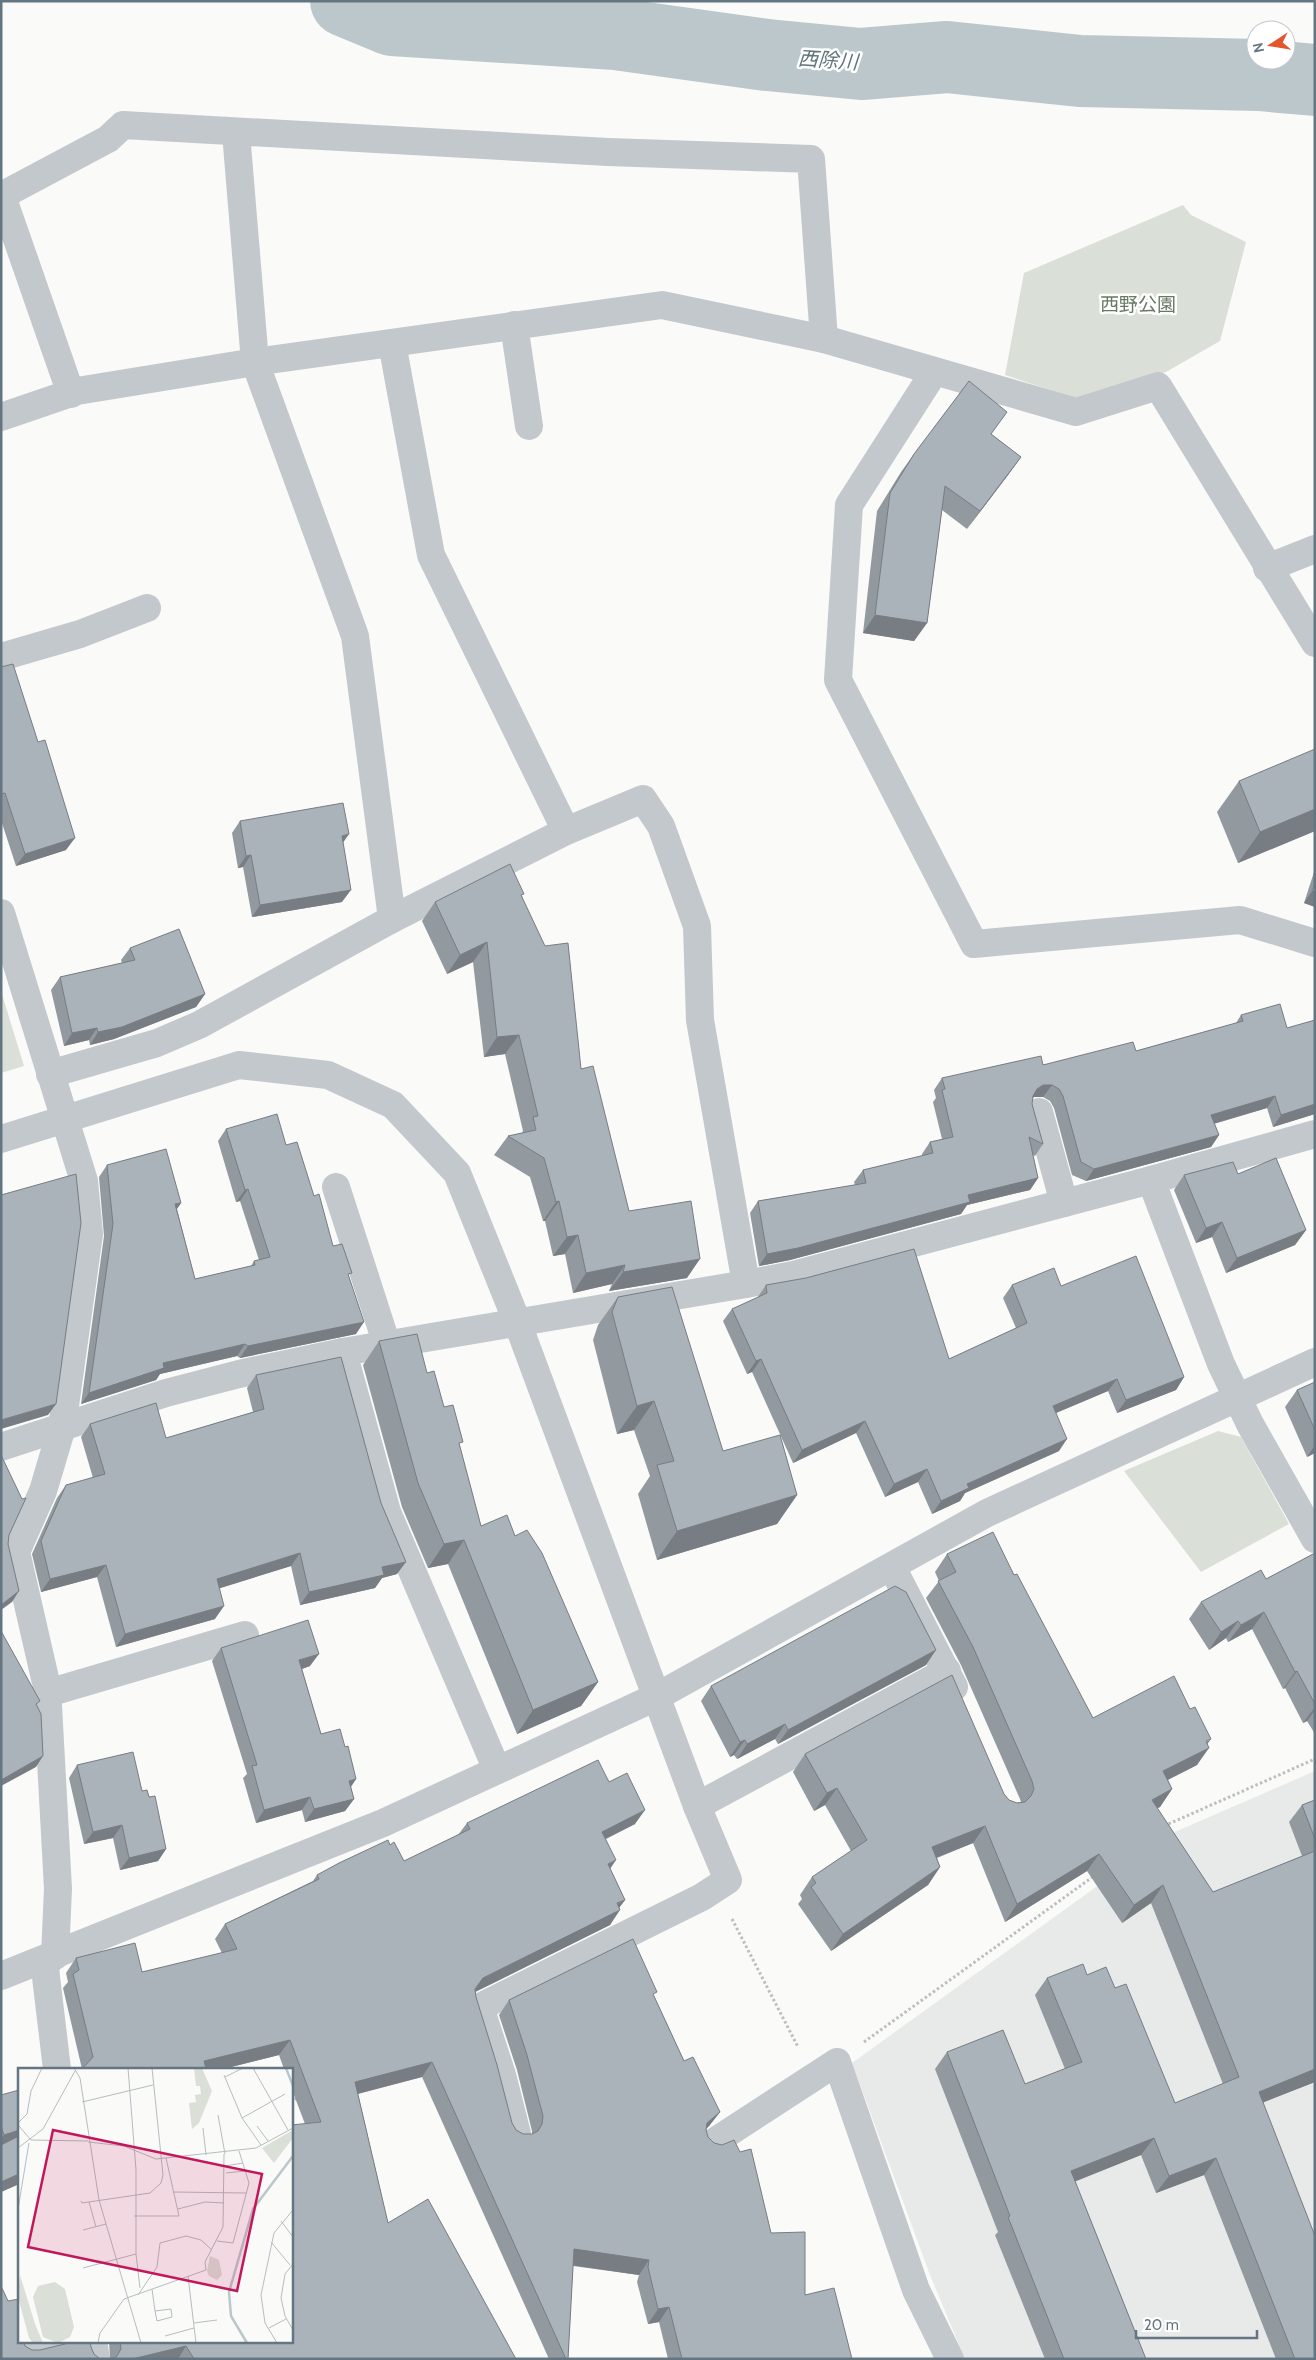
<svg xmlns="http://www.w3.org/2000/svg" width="1316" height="2360" font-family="Cabin,'Noto Sans JP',sans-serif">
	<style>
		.built { fill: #e8e9e9 }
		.green { fill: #dadfd7 }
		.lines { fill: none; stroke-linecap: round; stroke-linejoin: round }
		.river { stroke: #bbc7cb; stroke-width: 72 }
		.path { stroke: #bbbfc2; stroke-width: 3; stroke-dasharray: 2.5 2.5; stroke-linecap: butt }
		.minor { stroke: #c3c8cc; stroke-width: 28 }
		.wall { fill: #929a9f }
		.shaded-wall { fill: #777d82 }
		.building { fill: #aab3b9; stroke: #777d82 }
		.labels { text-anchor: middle; stroke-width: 5; stroke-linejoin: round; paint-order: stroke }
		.park-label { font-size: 19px; fill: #687a64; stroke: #fff }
		.water-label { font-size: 20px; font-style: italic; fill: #60757c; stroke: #fff }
		.inset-river { fill: none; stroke: #bbc7cb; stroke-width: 2.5 }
		.inset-road { fill: none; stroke: #b5bdc2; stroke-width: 1 }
		.view { fill: #c2185b; fill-opacity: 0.15; stroke: #c2185b; stroke-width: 2.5 }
		.inset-edge { fill: none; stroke: #657683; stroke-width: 2.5 }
	</style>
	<rect width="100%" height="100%" fill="#fafaf8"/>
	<path class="built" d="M1315 1771V2359H965L930 2275 852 2063 1168 1835Z"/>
	<g class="green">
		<path d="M1183 205 1191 215 1246 242 1220 341 1166 372 1077 399 1005 375 1024 273Z"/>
		<path d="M1 991 24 1066 1 1073Z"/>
		<path d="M1218 1431 1241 1437 1289 1524 1201 1572 1124 1471Z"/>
	</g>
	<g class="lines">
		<path class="river" d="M346 1 392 20 616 34 767 55 861 64 947 57 1080 71 1259 75 1315 80"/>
		<g class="path">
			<path d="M1164 1826 1315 1759"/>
			<path d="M732 1919 798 2047"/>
			<path d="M864 2042 1094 1876"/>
			<path d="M291 2103 298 2097"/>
		</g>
		<g class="minor">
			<path d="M236 133 255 362 355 636 392 919"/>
			<path d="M1 196 108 139 123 125 608 152 811 159 824 339"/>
			<path d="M2 196 71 394"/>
			<path d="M514 325 529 426"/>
			<path d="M392 343 431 555 566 831"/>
			<path d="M934 372 849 505 838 680 974 944 1240 920 1315 943"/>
			<path d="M1 417 77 391 255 362 662 305 824 339 1076 412 1158 386 1315 643"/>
			<path d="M1267 568 1315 549"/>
			<path d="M1 657 80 634 147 608"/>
			<path d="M1 913 84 1181 89 1234 62 1427 43 1491 16 1552 47 1687 58 1889 55 1956"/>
			<path d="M50 1074 157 1043 199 1025 392 919 566 831 643 799 661 826 697 926 700 1020 746 1284"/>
			<path d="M1039 1112 1064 1203"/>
			<path d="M1 1139 239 1065 328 1075 393 1105 457 1173 518 1324 697 1806 728 1880 702 1897 480 2007 502 2075 517 2134"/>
			<path d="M1151 1180 1315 1134"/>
			<path d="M336 1187 387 1345"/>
			<path d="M343 1352 387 1512 497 1770"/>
			<path d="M1 1447 166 1393 239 1374 343 1352 746 1284 793 1275 1151 1180 1221 1364 1250 1424 1315 1539"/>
			<path d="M892 1567 954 1687"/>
			<path d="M48 1693 245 1635"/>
			<path d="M697 1806 947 1671"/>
			<path d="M45 1960 46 1977 57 2069"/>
			<path d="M1 1976 383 1823 656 1697 987 1513 1315 1362"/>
			<path d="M711 2144 837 2062 916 2290 950 2359"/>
			<path d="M93 2341 96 2359"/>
			<path d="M26 2350 63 2341"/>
		</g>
	</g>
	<g class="wall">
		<path d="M991 434 1021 457 1008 475 967 529 942 510 927 623 914 641 863 633 877 511 901 472 914 454Z"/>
		<path d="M1 667 66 850 16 866 1 820Z"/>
		<path d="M1239 781 1315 831 1238 863 1217 812Z"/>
		<path d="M240 821 343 843 342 902 252 917 243 867 238 868 232 833Z"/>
		<path d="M1315 869V907L1304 903Z"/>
		<path d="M522 896 581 1069 629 1211 687 1278 609 1291 612 1284 573 1293 565 1254 553 1256 545 1221H543L530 1177 494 1155 508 1136 522 1133 523 1131 505 1054 484 1057 473 962 447 974 422 921 435 902Z"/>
		<path d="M130 948 205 994 196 1007 114 1039 90 1045 89 1040 64 1046 51 990 60 977 122 963 121 960Z"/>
		<path d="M1241 1015 1287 1028 1315 1114 1273 1127 1267 1108 1214 1124 1219 1135 1211 1147 1086 1181 1072 1175 1054 1108 1050 1101 1043 1097H1034L1032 1098V1104L1043 1144 1035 1156 1033 1155 1038 1178 1030 1190 967 1205 961 1214 790 1260 759 1266 750 1213 758 1201 855 1185 854 1182 863 1170 922 1156V1154L930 1142 942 1139 933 1102 936 1098 934 1090 942 1078 1043 1065 1136 1051 1236 1023Z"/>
		<path d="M226 1129 286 1145 314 1196 333 1246 349 1277 356 1334 240 1358 237 1356 160 1374 156 1380 81 1404 104 1236 99 1177 107 1165 181 1203 177 1209 195 1279 251 1266 254 1261 259 1260 240 1201 236 1202 218 1141Z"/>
		<path d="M1238 1174 1306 1230 1295 1245 1226 1273 1212 1237 1196 1243 1174 1190 1184 1175Z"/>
		<path d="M766 1285 949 1359 1016 1328 1003 1298 1012 1285 1061 1286 1184 1377 1176 1390 1117 1413 1108 1391 1056 1413 1059 1451 965 1493 960 1501 932 1514 918 1482 885 1497 856 1433 793 1463 752 1372 747 1374 723 1321 732 1309 757 1298Z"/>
		<path d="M618 1297 723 1451 797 1495 777 1524 657 1560 638 1494 650 1476 634 1430 617 1434 593 1340 598 1325Z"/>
		<path d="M379 1341 427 1373 444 1407 460 1447 481 1526 515 1536 598 1682 581 1706 517 1734 448 1564 428 1568 402 1507 363 1365Z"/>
		<path d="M256 1375 397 1574 382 1578 375 1588 300 1605 291 1566 219 1588 215 1619 116 1647 97 1577 41 1592 32 1554 57 1498 66 1485 93 1478 81 1437 90 1424 166 1438 253 1412 247 1388Z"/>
		<path d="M1315 1382V1453L1307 1457 1285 1407 1297 1390Z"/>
		<path d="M1315 1553V1734L1307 1721 1303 1723 1285 1688 1283 1689 1252 1629 1228 1642 1226 1638 1209 1650 1189 1619 1201 1602 1266 1579Z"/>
		<path d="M947 1554 1014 1575 1093 1718 1207 1744 1197 1765 1168 1780 1172 1789 1160 1807 1157 1808 1213 1892 1302 1856 1289 1822 1302 1805 1315 1800V2082L1263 2102 1315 2359H1276L1204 2175 1156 2193 1141 2155 1075 2181 1146 2359H1045L995 2235 998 2232 935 2069 947 2052 1025 2084 1065 2069 1035 1995 1047 1978 1087 1975 1115 1988 1175 2103 1223 2084 1151 1903 1122 1923 1087 1871 1005 1922 973 1843 937 1858 940 1867 928 1885 831 1951 798 1904 802 1899 800 1895 812 1877 851 1851 825 1805 814 1811 793 1772 805 1754 1004 1794 1009 1800 1017 1803 1021 1802 1020 1799 961 1665 926 1598 939 1581 935 1572Z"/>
		<path d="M221 1648 310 1666 302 1669 321 1734 345 1747 356 1779 351 1787 354 1799 345 1811 305 1822 302 1810 256 1823 243 1778 247 1774 212 1661Z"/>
		<path d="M926 1665 778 1744 775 1739 737 1759 734 1755 730 1757 701 1701 711 1686Z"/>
		<path d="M77 1765 142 1791 166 1849 158 1861 120 1870 113 1838 84 1844 69 1778Z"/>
		<path d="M609 1782 635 1824 606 1839 610 1869 625 1900 619 1908 610 1925 475 1992 476 1997 512 2123 516 2130 523 2134H532V2131L517 2070 499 2015 509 2000 654 1996 684 2061 720 2112 709 2126 706 2129 708 2137 771 2233 805 2295 852 2359H668L659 2322 648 2324 637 2282 639 2275 573 2266 568 2359H549L422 2077 358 2094 388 2223 516 2359H110L109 2341H291L305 2124 291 2087V2069H284L279 2055 223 2069H82L63 1988 68 1982 66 1973 76 1958 142 1972 222 1953 215 1939 225 1924 313 1881 317 1875 390 1845 404 1861 458 1835 467 1823Z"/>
		<path d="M1 2095 19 2184 1 2192Z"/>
	</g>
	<g class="shaded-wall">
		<path d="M1021 457 1008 475 967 529 980 511Z"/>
		<path d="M875 615 927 623 914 641 863 633Z"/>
		<path d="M1315 809V831L1238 863 1260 832Z"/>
		<path d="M349 834 340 847 342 836Z"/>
		<path d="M75 838 66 850 16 866 25 854Z"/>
		<path d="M251 855 243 867 238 868 246 856Z"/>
		<path d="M351 890 342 902 252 917 260 905Z"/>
		<path d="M1312 891 1315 892V907L1304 903Z"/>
		<path d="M487 942 473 962 447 974 460 955Z"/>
		<path d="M205 994 196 1007 114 1039 90 1045 98 1032Z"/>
		<path d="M97 1028 89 1040 64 1046 72 1033Z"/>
		<path d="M519 1035 505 1054 484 1057 497 1037Z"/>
		<path d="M1043 1085H1052L1043 1097H1034L1028 1101 1037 1089Z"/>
		<path d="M1275 1096 1267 1108 1202 1127 1211 1115Z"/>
		<path d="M1315 1104V1114L1273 1127 1281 1115Z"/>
		<path d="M1219 1135 1211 1147 1086 1181 1094 1169Z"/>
		<path d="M1038 1178 1030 1190 967 1205 961 1214 790 1260 759 1266 767 1254 968 1195Z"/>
		<path d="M248 1189 240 1201 236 1202 245 1190Z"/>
		<path d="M559 1201 545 1221H543L556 1202Z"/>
		<path d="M181 1203 173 1214 175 1204Z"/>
		<path d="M1222 1222 1212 1237 1196 1243 1206 1228Z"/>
		<path d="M1306 1230 1295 1245 1226 1273 1237 1258Z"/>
		<path d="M578 1235 565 1254 553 1256 567 1237Z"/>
		<path d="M700 1259 687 1278 609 1291 623 1272Z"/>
		<path d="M625 1265 612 1284 573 1293 586 1273Z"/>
		<path d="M364 1322 356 1334 240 1358 248 1346Z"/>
		<path d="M245 1344 237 1356 160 1374 156 1380 81 1404 89 1393 163 1363Z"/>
		<path d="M761 1359 752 1372 747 1374 756 1361Z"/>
		<path d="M1184 1377 1176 1390 1117 1413 1126 1400Z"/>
		<path d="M1117 1379 1108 1391 1044 1418 1053 1406Z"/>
		<path d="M654 1401 634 1430 617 1434 637 1406Z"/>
		<path d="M56 1404 48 1415 1 1429V1420Z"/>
		<path d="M865 1421 856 1433 793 1463 802 1450Z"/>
		<path d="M1067 1439 1059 1451 965 1493 960 1501 932 1514 941 1501 967 1484Z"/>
		<path d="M1315 1445V1453L1307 1457Z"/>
		<path d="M927 1469 918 1482 885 1497 894 1484Z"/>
		<path d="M797 1495 777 1524 657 1560 677 1531Z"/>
		<path d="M464 1540 448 1564 428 1568 444 1544Z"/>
		<path d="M300 1553 291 1566 208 1592 217 1579Z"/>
		<path d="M406 1562 397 1574 382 1578 375 1588 300 1605 309 1592 382 1567Z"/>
		<path d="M106 1565 97 1577 41 1592 50 1579Z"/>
		<path d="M19 1591 12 1602 1 1610V1605Z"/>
		<path d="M224 1606 215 1619 116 1647 125 1634Z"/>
		<path d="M1264 1612 1252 1629 1228 1642 1241 1625Z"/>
		<path d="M1238 1621 1226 1638 1209 1650 1221 1632Z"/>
		<path d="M936 1650 926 1665 778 1744 788 1730Z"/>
		<path d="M319 1654 310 1666 290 1673 299 1660Z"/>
		<path d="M1297 1671 1285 1688 1283 1689 1295 1672Z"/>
		<path d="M598 1682 581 1706 517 1734 533 1710Z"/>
		<path d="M1315 1707V1710L1307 1721 1303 1723Z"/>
		<path d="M785 1724 775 1739 737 1759 747 1744Z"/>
		<path d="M1211 1739 1202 1751 1209 1748 1197 1765 1151 1788 1163 1771Z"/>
		<path d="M745 1740 734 1755 730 1757 740 1742Z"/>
		<path d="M43 1756 36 1767 1 1786V1780Z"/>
		<path d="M356 1779 347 1792 349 1781Z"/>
		<path d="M837 1788 825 1805 814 1811 827 1793Z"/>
		<path d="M1172 1789 1160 1807 1139 1817 1152 1800Z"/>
		<path d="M310 1797 302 1810 256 1823 264 1810Z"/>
		<path d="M354 1799 345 1811 305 1822 314 1809Z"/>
		<path d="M645 1810 635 1824 591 1846 602 1832Z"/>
		<path d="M122 1825 113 1838 84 1844 93 1832Z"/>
		<path d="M985 1826 973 1843 920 1864 932 1847Z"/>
		<path d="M166 1849 158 1861 120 1870 129 1858Z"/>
		<path d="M1099 1854 1087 1871 1005 1922 1017 1904Z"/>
		<path d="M616 1860 606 1875 608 1864Z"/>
		<path d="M940 1867 928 1885 831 1951 843 1934Z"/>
		<path d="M1163 1885 1151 1903 1122 1923 1134 1905Z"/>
		<path d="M625 1900 615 1913 620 1910 610 1925 473 1993 483 1978Z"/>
		<path d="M290 2040 279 2055 223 2069H199L204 2061Z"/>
		<path d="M432 2062 422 2077 345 2097 355 2082Z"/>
		<path d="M1315 2069V2082L1247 2109 1259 2092Z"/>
		<path d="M720 2112 709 2126 697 2137 707 2123Z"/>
		<path d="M19 2130V2142L1 2147V2138L4 2135Z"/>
		<path d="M1154 2138 1141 2155 1059 2188 1071 2171Z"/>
		<path d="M1216 2158 1204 2175 1156 2193 1169 2176Z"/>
		<path d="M19 2174V2184L1 2192V2182Z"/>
		<path d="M574 2249 649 2260 639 2275 564 2264Z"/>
		<path d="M669 2307 659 2322 648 2324 658 2309Z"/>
		<path d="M186 2346 178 2359H132Z"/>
	</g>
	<g class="building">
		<path d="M969 381 1007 412 991 434 1021 457 980 511 945 486 927 623 875 615 890 493 914 454Z"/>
		<path d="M13 664 38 742 45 740 75 838 25 854 5 793 1 794V667Z"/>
		<path d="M1315 749V809L1260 832 1239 781Z"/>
		<path d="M343 803 349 834 342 836 351 890 260 905 251 855 246 856 240 821Z"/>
		<path d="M510 864 524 894 521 895 545 946 568 943 581 1069 593 1066 629 1211 691 1201 700 1259 623 1272 625 1265 586 1273 578 1235 567 1237 559 1201 556 1202 544 1158 508 1136 536 1130 533 1117 538 1116 519 1035 497 1037 487 942 460 955 435 902Z"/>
		<path d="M1315 884V892L1312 891Z"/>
		<path d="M179 929 205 994 122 1027 98 1032 97 1028 72 1033 60 977 135 960 130 948Z"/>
		<path d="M1280 1004 1287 1028 1315 1020V1104L1281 1115 1275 1096 1211 1115 1219 1135 1094 1169 1081 1162 1063 1096 1059 1089 1052 1085H1043L1037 1089 1033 1096 1032 1104 1043 1144 1029 1137 1038 1178 968 1195 970 1202 798 1248 767 1254 758 1201 866 1183 863 1170 933 1153 930 1142 953 1137 942 1090 945 1089 942 1078 1041 1056 1043 1065 1133 1042 1136 1051 1243 1021 1241 1015Z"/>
		<path d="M277 1114 286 1145 297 1142 314 1196 319 1194 333 1246 342 1244 352 1273 348 1274 364 1322 248 1346 245 1344 163 1363 164 1368 89 1393 113 1224 107 1165 166 1149 181 1203 175 1204 195 1279 255 1265 254 1261 270 1257 248 1189 245 1190 226 1129Z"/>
		<path d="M1276 1158 1306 1230 1237 1258 1222 1222 1206 1228 1184 1175 1233 1162 1238 1174Z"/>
		<path d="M76 1174 81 1223 56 1404 1 1420V1195Z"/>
		<path d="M914 1249 949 1359 1027 1323 1012 1285 1054 1268 1061 1286 1136 1256 1184 1377 1126 1400 1117 1379 1053 1406 1067 1439 967 1484 969 1488 941 1501 927 1469 894 1484 865 1421 802 1450 761 1359 756 1361 732 1309 767 1293 766 1285 806 1278Z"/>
		<path d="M672 1287 723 1451 780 1435 797 1495 677 1531 657 1465 674 1461 654 1401 637 1406 612 1312 618 1297Z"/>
		<path d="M417 1334 427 1373 434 1371 444 1407 453 1405 463 1442 459 1443 481 1526 507 1515 515 1536 527 1530 542 1553 598 1682 533 1710 464 1540 444 1544 418 1483 379 1341Z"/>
		<path d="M341 1357 381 1503 406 1562 382 1567 384 1575 309 1592 300 1553 217 1579 224 1606 125 1634 106 1565 50 1579 41 1541 66 1485 105 1474 90 1424 156 1403 166 1438 264 1409 256 1375Z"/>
		<path d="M1315 1382V1430L1297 1390Z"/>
		<path d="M1 1455 22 1499 26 1498 9 1535 8 1544 19 1591 1 1605Z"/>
		<path d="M993 1532 1014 1575 1017 1574 1093 1718 1174 1676 1190 1709 1195 1707 1211 1739 1206 1741 1209 1748 1163 1771 1172 1789 1152 1800 1213 1892 1315 1851V2069L1259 2092 1315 2236V2359H1295L1216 2158 1169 2176 1154 2138 1071 2171 1146 2359H1064L1008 2217 1010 2216 947 2052 1003 2030 1025 2084 1082 2062 1047 1978 1083 1964 1087 1975 1106 1967 1115 1988 1126 1984 1175 2103 1239 2077 1163 1885 1134 1905 1099 1854 1017 1904 985 1826 932 1847 940 1867 843 1934 811 1887 816 1883 812 1877 867 1840 837 1788 827 1793 805 1754 952 1675 1004 1794 1009 1800 1017 1803 1025 1802 1031 1796 1034 1789 1032 1781 973 1647 938 1581 956 1572 947 1554Z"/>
		<path d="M1315 1553V1704L1297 1671 1295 1672 1264 1612 1241 1625 1238 1621 1221 1632 1201 1602 1261 1570 1266 1579Z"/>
		<path d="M895 1586 906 1592 936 1650 788 1730 785 1724 747 1744 745 1740 740 1742 711 1686Z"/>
		<path d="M308 1620 319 1654 299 1660 321 1734 340 1729 345 1747 348 1746 356 1779 349 1781 354 1799 314 1809 310 1797 264 1810 252 1766 257 1765 221 1648Z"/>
		<path d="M1 1631 40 1701 36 1704 41 1714 43 1756 1 1780Z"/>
		<path d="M133 1752 142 1791 147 1790 149 1797 155 1796 166 1849 129 1858 122 1825 93 1832 77 1765Z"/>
		<path d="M598 1760 609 1782 627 1773 645 1810 602 1832 616 1860 608 1864 625 1900 617 1903 620 1910 483 1978 475 1989 476 1997 497 2065 512 2123 516 2130 523 2134H532L538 2131 542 2124 543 2116 527 2055 509 2000 633 1939 657 1992 653 1994 684 2061 693 2057 720 2112 707 2123 706 2130 708 2137 714 2143 722 2145 734 2140 740 2152 751 2149 771 2233 805 2232V2295L834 2288 852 2359H682L669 2307 658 2309 648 2267 649 2260 574 2249 568 2359H566L432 2062 355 2082 388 2223 428 2199 516 2359H194L186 2346 132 2359H111L117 2356 121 2349 120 2341H291V2125L321 2122 290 2040 204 2061 206 2069H82L93 2057 73 1974 79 1970 76 1958 135 1943 142 1972 237 1949 225 1924 319 1879 317 1875 339 1863 388 1840 390 1845 394 1842 404 1861 470 1829 467 1823Z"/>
		<path d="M1315 1800V1839L1302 1805Z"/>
		<path d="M19 2090V2130L4 2135 1 2126V2095Z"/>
		<path d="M19 2136V2174L1 2182V2145Z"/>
		<path d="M1 2286 8 2301 19 2299V2341H23L25 2346 32 2350H40L77 2341H90L91 2347 94 2354 100 2359H102H1Z"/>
	</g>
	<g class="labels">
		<g class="park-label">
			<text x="1138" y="311">西野公園</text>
		</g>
		<g class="water-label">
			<text transform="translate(828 60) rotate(4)" y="7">西除川</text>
		</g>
	</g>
	<g transform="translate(18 2068)">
		<rect width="275" height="275" fill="#fafaf8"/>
		<path d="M275 62V70L256 95 244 80ZM192 188 201 192 204 207 199 212 191 208 189 203ZM2 207 17 256 25 275H15L11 270 0 229ZM37 214 47 221 56 259 52 269 40 275 25 269 15 229 20 218Z" fill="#dadfd7"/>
		<path d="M176 0H184L194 23 181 55 174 61 171 35 178 34 177 27 183 26 182 18H178Z" fill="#dadfd7"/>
		<path class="inset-river" d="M268 0 275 18M229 275 213 248 211 224 235 141 275 88"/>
		<path class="inset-road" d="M56 0 62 10 81 132 123 275M235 0 270 62M206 7 224 50 267 26M207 9 225 0M64 34 135 17M200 47 207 86M224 50 243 77M0 55 9 46 13 23 24 0M0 57 13 72M239 58 250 73M185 60 188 87M13 72 70 73M70 74 106 78 138 91 238 80 275 60M0 80 25 61 57 3M207 98 225 95M208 105 227 103M155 124 228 125M63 133 64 135 132 125 143 115 145 107 134 0M71 134 78 159M0 141 11 75M160 141 187 134 206 135M116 148H161L148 90M263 153 275 169M65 162 88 156M199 173 215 175 231 115 221 83M253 174 272 197M118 186 122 220M275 196 267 206 263 230 267 248 275 262M65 200 118 186V102L110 0M170 208 178 275M134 221 137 243 139 253 154 249 153 241 137 243M120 227 139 199 142 175 168 168 183 172 194 182M176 255 199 252M251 260 268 251M147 268 176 260M80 275 82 265 106 231 188 202 187 194 205 159 206 86M259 275 247 255 243 227 256 165 275 142"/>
		<path class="view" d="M35 62 244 106 219 223 10 179Z"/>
		<rect width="275" height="275" class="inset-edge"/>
	</g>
	<rect width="1316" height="2360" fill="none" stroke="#657683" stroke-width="5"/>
	<g transform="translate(1271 45) rotate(258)"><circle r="24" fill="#ffffff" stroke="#c1c8cd"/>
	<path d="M0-4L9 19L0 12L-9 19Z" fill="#e4572e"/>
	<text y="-8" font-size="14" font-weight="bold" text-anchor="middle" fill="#657683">N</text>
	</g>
	<path d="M1136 2330v8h121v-8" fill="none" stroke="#657683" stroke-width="2.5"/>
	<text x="1144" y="2330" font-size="15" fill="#657683" stroke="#ffffff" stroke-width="4" paint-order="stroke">20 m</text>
</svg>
